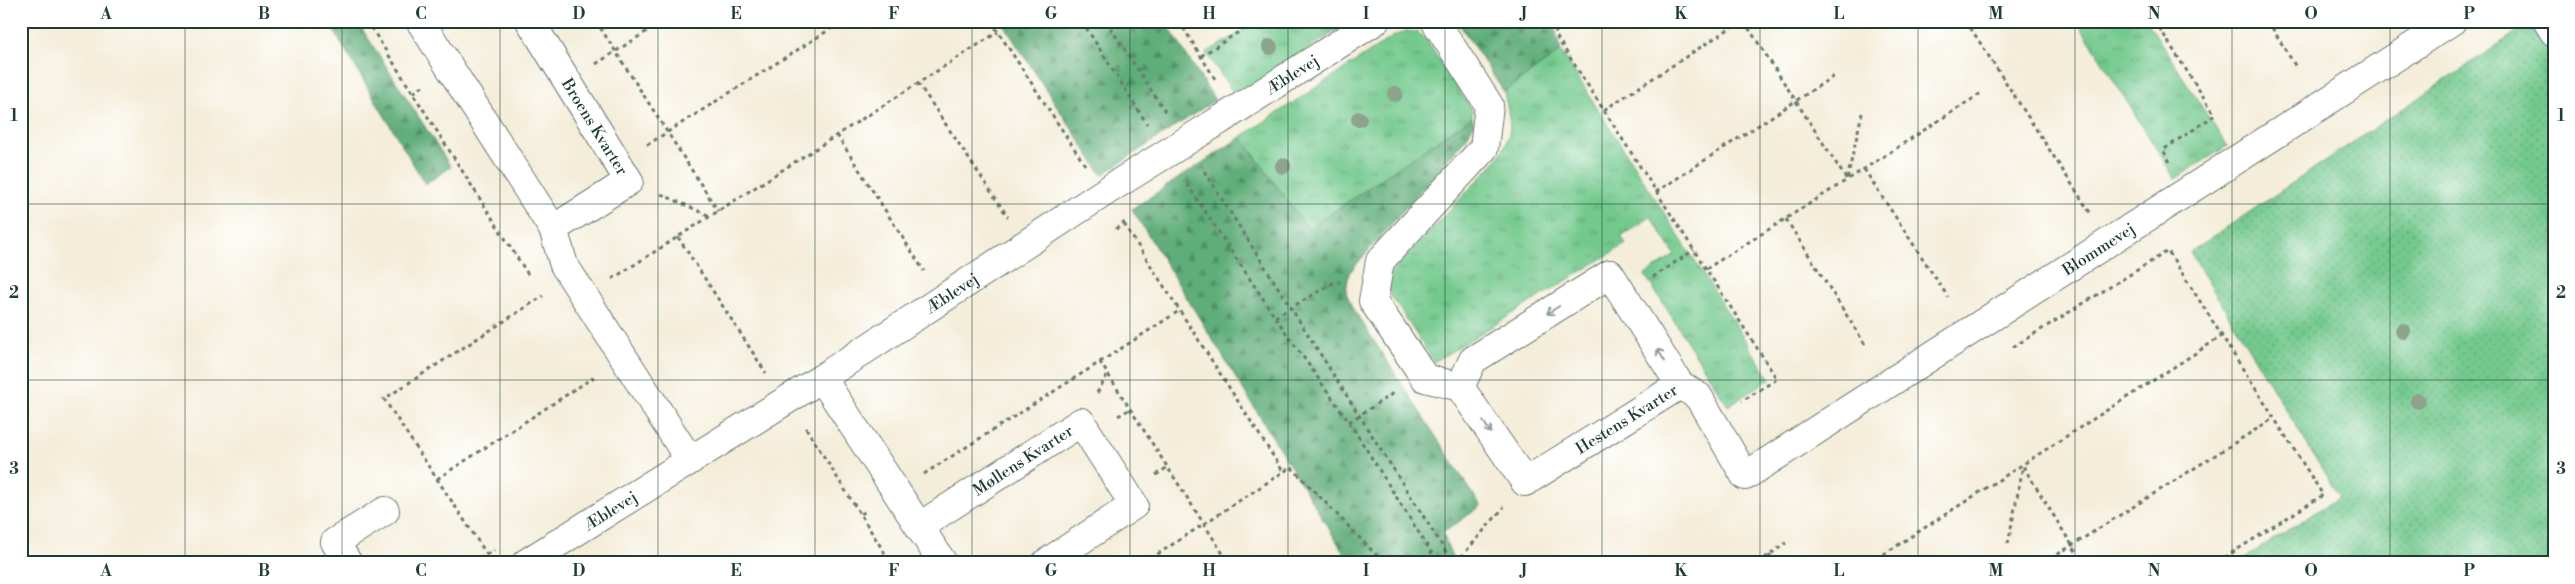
<svg xmlns="http://www.w3.org/2000/svg" width="2575" height="584" font-family="'Libre Bodoni',serif">
	<style>
		.grass { fill: url(#grass-tufts); stroke: #498360 }
		.forest { fill: url(#forest-firs); stroke: #3e7556 }
		.garden { fill: url(#garden-dots); stroke: #498360 }
		.lines { fill: none; stroke-linecap: round; stroke-linejoin: round }
		.minor-casing { stroke: #6a7b6e; stroke-width: 30 }
		.path { stroke: #6a7b6e; stroke-width: 3; stroke-dasharray: 4 4; stroke-linecap: butt }
		.minor { stroke: #fff; stroke-width: 28 }
		.minor-bridge-casing { stroke: #6a7b6e; stroke-width: 30; stroke-linecap: butt }
		.minor-bridge { stroke: #fff; stroke-width: 28 }
		.tree { fill: #8da38d }
		.oneway { stroke: #8f9e9a }
		.grid { fill: none; stroke: #1f3d34; stroke-width: 1; stroke-opacity: 0.55 }
		.labels { text-anchor: middle; stroke-width: 4; stroke-linejoin: round; paint-order: stroke }
		.street-label { font-size: 16px; fill: #1f3d34; stroke: #fff }
		.neatline { fill: none; stroke: #1f3d34; stroke-width: 2 }
		.grid-label { font-size: 16px; text-anchor: middle; font-weight: bold; fill: #1f3d34 }
	</style>
	<defs>
		<pattern id="grass-tufts" width="24" height="20" patternUnits="userSpaceOnUse" patternTransform="scale(1.25)"><rect width="24" height="20" fill="#73c98d"/><path d="M3 7l-1-3M5 7V3M7 7l1-3M15 17l-1-3M17 17v-4M19 17l1-3" fill="none" stroke="#5ea474"/></pattern>
		<pattern id="forest-firs" width="22" height="20" patternUnits="userSpaceOnUse" patternTransform="scale(1.25)"><rect width="22" height="20" fill="#5ead78"/><path d="M5 1l3.5 6h-7zM16 11l3.5 6h-7z" fill="#4d8e63"/></pattern>
		<pattern id="garden-dots" width="8" height="8" patternUnits="userSpaceOnUse" patternTransform="scale(1.25)"><rect width="8" height="8" fill="#73c98d"/><path d="M2 2h.1M6 6h.1" fill="none" stroke="#5ea474" stroke-width="1.8" stroke-linecap="round"/></pattern>
	</defs>
	<rect width="100%" height="100%" fill="#fff"/>
	<filter id="ink" filterUnits="userSpaceOnUse"><feTurbulence type="fractalNoise" baseFrequency=".02" numOctaves="2"/><feDisplacementMap in="SourceGraphic" scale="10" xChannelSelector="R" yChannelSelector="G"/><feConvolveMatrix kernelMatrix="1 2 1 2 8 2 1 2 1" color-interpolation-filters="sRGB"/></filter>
	<filter id="wash" filterUnits="userSpaceOnUse"><feTurbulence type="fractalNoise" baseFrequency=".0096" numOctaves="4" result="noise"/><feDisplacementMap in="SourceGraphic" scale="20" xChannelSelector="R" yChannelSelector="G"/><feGaussianBlur stdDeviation="1.12" result="paint"/><feColorMatrix in="noise" values="0 0 0 0 0 0 0 0 0 0 0 0 0 0 0 0 0 1.4 0 .05"/><feComposite in="paint" operator="in"/></filter>
	<g filter="url(#wash)">
		<rect width="100%" height="100%" fill="#f4edd9"/>
		<g class="grass">
			<path d="M1259 21H1352L1235 95 1206 53Z"/>
			<path d="M2077 21H2147L2227 146 2175 179Z"/>
			<path d="M1406 31 1416 32 1425 38 1472 110V117L1308 229 1241 137 1394 36Z"/>
			<path d="M1561 51 1770 379 1728 406 1645 275 1675 255 1651 217 1621 236 1626 244 1434 362 1388 291 1391 272 1494 163C1515 135 1511 125 1504 92Z"/>
		</g>
		<g class="forest">
			<path d="M328 21H357L451 167 425 184Z"/>
			<path d="M1001 21H1165L1215 100 1102 175Z"/>
			<path d="M1457 21H1553L1561 51 1504 92Z"/>
			<path d="M1472 117 1474 123 1468 136 1349 273 1346 292 1352 307 1481 506 1443 533 1454 563H1350L1132 209 1241 137 1308 229Z"/>
		</g>
		<path class="garden" d="M2533 21H2554V563H2237L2339 497 2190 252Z"/>
	</g>
	<g filter="url(#ink)">
		<g class="lines">
			<g class="minor-casing">
				<g id="minor">
					<path d="M420 21 553 229 564 265 689 459"/>
					<path id="s1" d="M530 21 629 181 553 229"/>
					<path id="s2" d="M1435 21 1489 105 1484 148 1380 261 1373 301 1425 378 1460 387 1525 482 1680 385 1610 274 1473 360 1460 387"/>
					<path d="M2547 21 2554 32"/>
					<path id="s3" d="M1220 120 1375 21"/>
					<path d="M822 378 943 563"/>
					<path id="s4" d="M1680 385 1698 396 1745 476 2452 21"/>
					<path id="s5" d="M920 526 1081 422 1134 505 1046 563"/>
					<path d="M348 563 335 542 385 511"/>
					<path id="s6" d="M526 563 822 378 1114 186"/>
				</g>
			</g>
			<g class="path">
				<path d="M367 21 529 276"/>
				<path d="M596 21 718 211"/>
				<path d="M991 21 1085 165"/>
				<path d="M1082 21 1147 124"/>
				<path d="M1106 21 1166 113"/>
				<path d="M1179 21 1217 82"/>
				<path d="M1556 21V36L1777 379 1742 401"/>
				<path d="M1744 21 1847 180 1983 92"/>
				<path d="M1966 21 2091 214"/>
				<path d="M2155 21 2215 115 2163 150 2170 162"/>
				<path d="M2268 21 2296 67"/>
				<path d="M1941 26 1948 21"/>
				<path d="M1201 56 1256 21"/>
				<path d="M596 64 663 21"/>
				<path d="M918 83 1008 217"/>
				<path d="M413 93 423 86"/>
				<path d="M1604 110 1741 21"/>
				<path d="M837 135 924 271"/>
				<path d="M647 145 843 21"/>
				<path d="M1864 169 1948 297"/>
				<path d="M1204 171 1453 563"/>
				<path d="M1187 184 1275 317 1349 422 1438 563"/>
				<path d="M1656 192 1837 74"/>
				<path d="M661 194 710 216"/>
				<path d="M1786 219 1866 346"/>
				<path d="M1124 224 1284 473"/>
				<path d="M1116 229 1124 224 1122 221"/>
				<path d="M678 237 766 373"/>
				<path d="M1706 269 1847 180 1862 113"/>
				<path d="M1653 277 1694 250"/>
				<path d="M612 279 998 32"/>
				<path d="M1275 317 1333 283 1340 282"/>
				<path d="M2013 347 2168 251 2323 495 2216 563"/>
				<path d="M1100 362 1179 311"/>
				<path d="M1097 393 1107 375"/>
				<path d="M1118 416 1130 409"/>
				<path d="M1349 422 1395 392"/>
				<path d="M806 428 891 563"/>
				<path d="M924 474 1100 362 1229 563"/>
				<path d="M1156 475 1168 467"/>
				<path d="M437 479 594 377"/>
				<path d="M861 514 868 510"/>
				<path d="M2008 544 2023 466 2083 563"/>
				<path d="M1769 555 1774 563"/>
				<path d="M492 562 384 399 543 296"/>
				<path d="M473 563 494 550"/>
				<path d="M1144 563 1291 467 1384 563"/>
				<path d="M1456 563 1504 507"/>
				<path d="M1758 563 1786 543"/>
				<path d="M1870 563 2222 336"/>
				<path d="M2044 563 2274 418"/>
			</g>
			<use href="#minor" class="minor"/>
			<g class="minor-bridge-casing">
				<path id="minor-bridge" d="M1114 186 1220 120"/>
			</g>
			<use href="#minor-bridge" class="minor-bridge"/>
		</g>
		<g class="tree">
			<circle cx="1270" cy="47" r="8"/>
			<circle cx="1395" cy="94" r="8"/>
			<circle cx="1359" cy="119" r="8"/>
			<circle cx="1283" cy="166" r="8"/>
			<circle cx="2403" cy="331" r="8"/>
			<circle cx="2418" cy="401" r="8"/>
		</g>
		<defs><path id="oneway-shaft" d="M-6 0H5M1.5-3L5.5 0L1.5 3" fill="none" stroke-width="1.6" stroke-linecap="round" stroke-linejoin="round" transform="scale(1.25)"/></defs>
		<g class="oneway">
			<use href="#oneway-shaft" transform="translate(1553 310) rotate(148)"/>
			<use href="#oneway-shaft" transform="translate(1661 355) rotate(-122)"/>
			<use href="#oneway-shaft" transform="translate(1487 427) rotate(56)"/>
		</g>
	</g>
	<path class="grid" d="M185 21V563M342 21V563M500 21V563M658 21V563M815 21V563M972 21V563M1130 21V563M1288 21V563M1445 21V563M1602 21V563M1760 21V563M1918 21V563M2075 21V563M2232 21V563M2390 21V563M21 204H2554M21 380H2554"/>
	<g class="labels">
		<g class="street-label">
			<text dy="6" stroke="none"><textPath href="#s3" startOffset="85">Æblevej</textPath></text>
			<text dy="6" stroke="none"><textPath href="#s1" startOffset="124">Broens Kvarter</textPath></text>
			<text dy="6" stroke="none"><textPath href="#s4" startOffset="534">Blommevej</textPath></text>
			<text dy="6" stroke="none"><textPath href="#s6" startOffset="504">Æblevej</textPath></text>
			<text dy="6" stroke="none"><textPath href="#s2" startOffset="701">Hestens Kvarter</textPath></text>
			<text dy="6" stroke="none"><textPath href="#s5" startOffset="122">Møllens Kvarter</textPath></text>
			<text dy="6" stroke="none"><textPath href="#s6" startOffset="99">Æblevej</textPath></text>
		</g>
	</g>
	<rect width="2575" height="584" fill="none" stroke="#fff" stroke-width="55"/>
	<rect x="28" y="28" width="2520" height="528" class="neatline"/>
	<g class="grid-label">
		<text x="106" y="19">A</text>
		<text x="264" y="19">B</text>
		<text x="421" y="19">C</text>
		<text x="579" y="19">D</text>
		<text x="736" y="19">E</text>
		<text x="894" y="19">F</text>
		<text x="1051" y="19">G</text>
		<text x="1209" y="19">H</text>
		<text x="1366" y="19">I</text>
		<text x="1524" y="19">J</text>
		<text x="1681" y="19">K</text>
		<text x="1839" y="19">L</text>
		<text x="1996" y="19">M</text>
		<text x="2154" y="19">N</text>
		<text x="2311" y="19">O</text>
		<text x="2469" y="19">P</text>
		<text x="14" y="121">1</text>
		<text x="2561" y="121">1</text>
		<text x="14" y="298">2</text>
		<text x="2561" y="298">2</text>
		<text x="14" y="474">3</text>
		<text x="2561" y="474">3</text>
		<text x="106" y="576">A</text>
		<text x="264" y="576">B</text>
		<text x="421" y="576">C</text>
		<text x="579" y="576">D</text>
		<text x="736" y="576">E</text>
		<text x="894" y="576">F</text>
		<text x="1051" y="576">G</text>
		<text x="1209" y="576">H</text>
		<text x="1366" y="576">I</text>
		<text x="1524" y="576">J</text>
		<text x="1681" y="576">K</text>
		<text x="1839" y="576">L</text>
		<text x="1996" y="576">M</text>
		<text x="2154" y="576">N</text>
		<text x="2311" y="576">O</text>
		<text x="2469" y="576">P</text>
	</g>
</svg>
